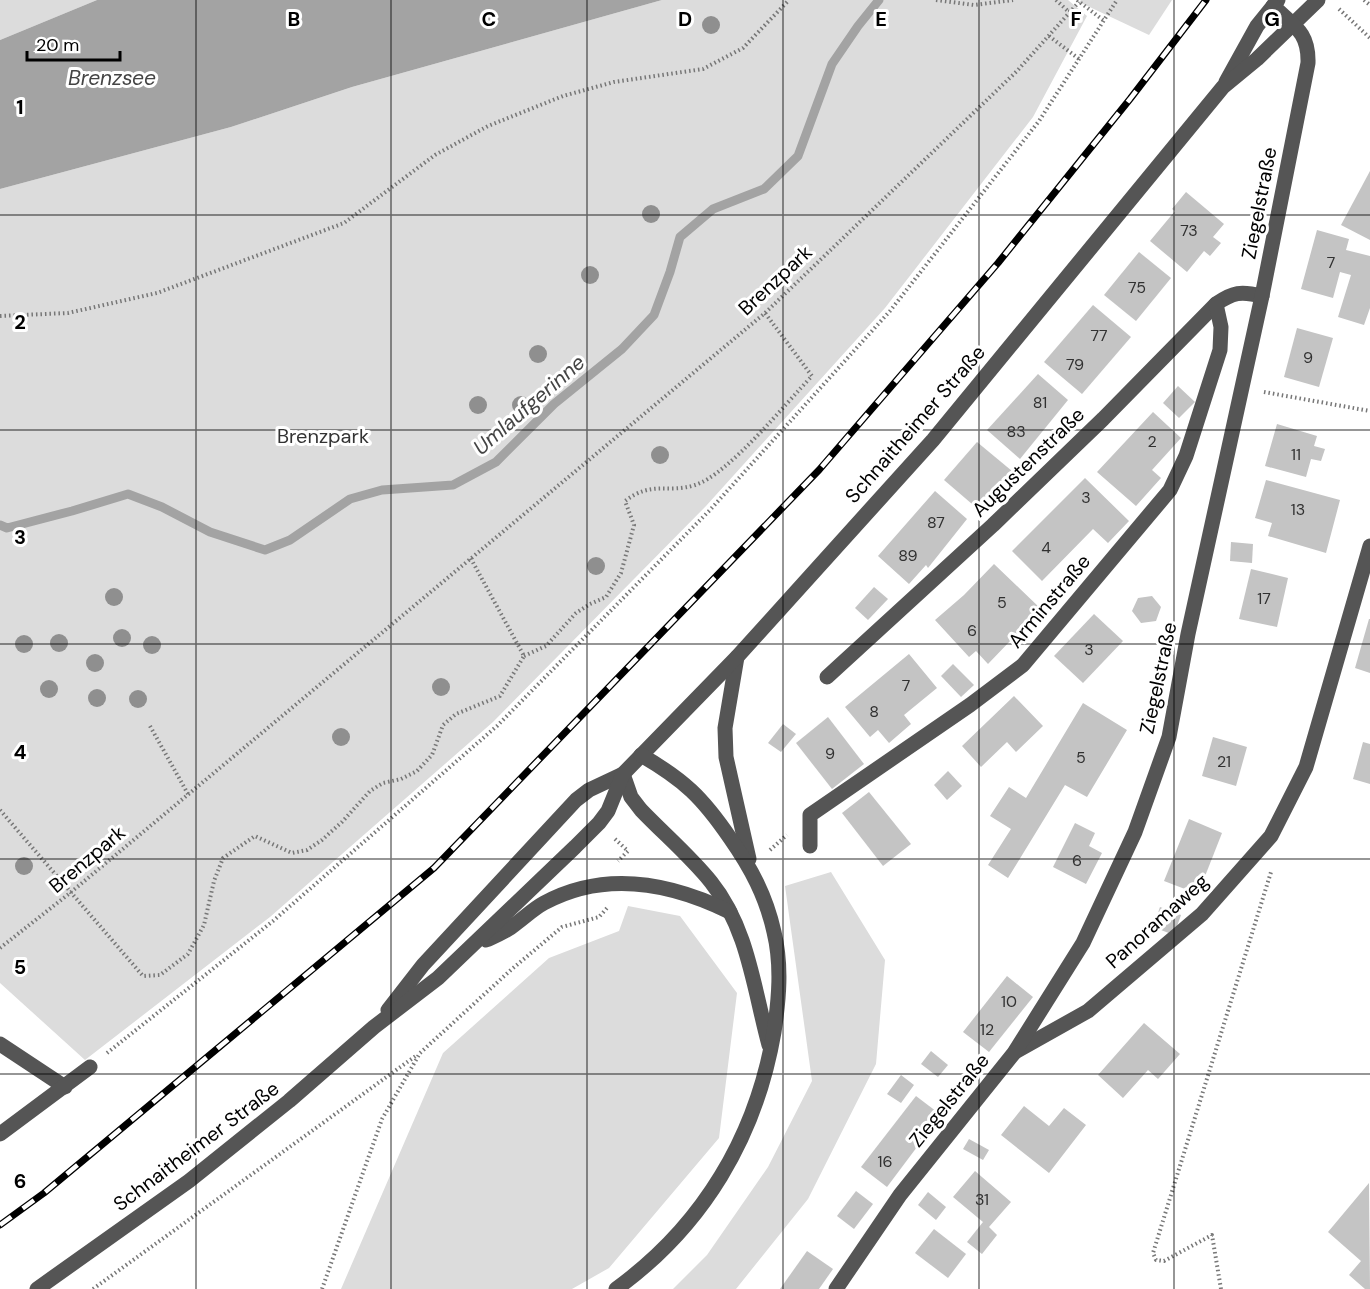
<svg xmlns="http://www.w3.org/2000/svg" width="1370" height="1289" font-family="'DM Sans',sans-serif">
	<style>
		.green { fill: #dcdcdc }
		.water { fill: #a3a3a3 }
		.lines { fill: none; stroke-linecap: round; stroke-linejoin: round }
		.stream { stroke: #a3a3a3; stroke-width: 9 }
		.building { fill: #c4c4c4 }
		.path { stroke: #777; stroke-width: 4; stroke-dasharray: 1.5 3; stroke-linecap: butt }
		.minor { stroke: #555; stroke-width: 15 }
		.rail-casing { stroke: #000; stroke-width: 7 }
		.rail { stroke: #fff; stroke-width: 4.5; stroke-dasharray: 14; stroke-linecap: butt }
		.tree { fill: #8f8f8f }
		.grid { fill: none; stroke: #000; stroke-width: 1.5; stroke-opacity: 0.55 }
		.labels { text-anchor: middle; stroke-width: 6; stroke-linejoin: round; paint-order: stroke }
		.number-label { font-size: 16px; fill: #313131 }
		.street-label { font-size: 20px; fill: #000; stroke: #fff }
		.park-label { font-size: 20px; fill: #333; stroke: #fff }
		.water-label { font-size: 21px; font-style: italic; fill: #444; stroke: #fff }
		.grid-label { font-size: 20px; text-anchor: middle; font-weight: bold; fill: #000; stroke: #fff; stroke-width: 6; stroke-linejoin: round; paint-order: stroke }
	</style>
	<rect width="100%" height="100%" fill="#fff"/>
	<g class="green">
		<path d="M0 0H97L0 40Z"/>
		<path d="M662 0H1068L1087 16 1033 117 885 308 706 506 493 722 270 917 85 1060 0 983V189L231 127 352 87Z"/>
		<path d="M1081 0H1172L1149 35 1079 2Z"/>
		<path d="M831 872 885 960 876 1064 808 1199 736 1289H673L707 1255 768 1167 812 1081 785 886Z"/>
		<path d="M628 906 680 916 737 993 719 1138 609 1268 572 1289H341L443 1053 549 958 619 931Z"/>
	</g>
	<path class="water" d="M97 0H662L352 87 231 127 0 189V40Z"/>
	<g class="lines">
		<path class="stream" d="M0 525 7 528 72 511 128 494 162 507 210 532 265 550 290 540 350 499 382 490 453 485 496 462 554 404 622 349 654 315 670 272 680 237 713 209 764 189 798 156 832 64 858 26 879 0"/>
	</g>
	<g class="building">
		<path d="M1370 171V240L1341 225Z"/>
		<path d="M1186 192 1224 224 1213 237 1221 243 1210 256 1204 251 1187 272 1150 241 1175 211 1172 209Z"/>
		<path d="M1317 230 1349 239 1346 250 1370 256V308L1364 325 1338 317 1351 275 1340 272 1333 298 1301 289Z"/>
		<path d="M1139 252 1171 278 1136 321 1104 295Z"/>
		<path d="M1093 305 1131 337 1082 394 1044 362Z"/>
		<path d="M1297 328 1333 338 1319 387 1284 377Z"/>
		<path d="M1038 374 1068 400 1020 459 987 430Z"/>
		<path d="M1178 386 1195 402 1179 418 1163 403Z"/>
		<path d="M1153 412 1181 438 1152 470 1161 478 1136 506 1097 472Z"/>
		<path d="M1277 424 1317 436 1314 446 1325 449 1321 461 1311 459 1306 477 1265 466Z"/>
		<path d="M977 442 1012 471 979 510 944 480Z"/>
		<path d="M1085 478 1129 521 1108 543 1093 529 1042 581 1012 551Z"/>
		<path d="M1266 480 1340 500 1326 553 1268 536 1272 523 1255 518Z"/>
		<path d="M935 491 967 519 928 568 926 565 909 584 878 556Z"/>
		<path d="M1231 542 1253 544 1252 563 1230 561Z"/>
		<path d="M994 564 1041 609 988 664 976 651 969 657 935 620 964 595Z"/>
		<path d="M1251 569 1288 578 1277 627 1239 619Z"/>
		<path d="M874 587 888 599 868 620 855 608Z"/>
		<path d="M1152 596 1161 607 1156 621 1141 623 1132 611 1138 598Z"/>
		<path d="M1094 614 1123 641 1083 683 1054 656Z"/>
		<path d="M1369 619H1370V673L1355 668Z"/>
		<path d="M909 654 937 688 904 715 911 724 889 743 878 730 870 737 845 707Z"/>
		<path d="M953 664 974 685 961 697 941 676Z"/>
		<path d="M1014 696 1043 726 1016 752 1007 742 981 767 962 746Z"/>
		<path d="M1083 703 1127 730 1087 797 1065 785 1008 878 988 865 1011 829 990 816 1009 787 1026 798Z"/>
		<path d="M828 717 864 764 832 789 796 743Z"/>
		<path d="M783 724 796 734 781 752 768 743Z"/>
		<path d="M1213 737 1247 747 1236 786 1202 776Z"/>
		<path d="M1363 742 1370 744V784L1353 779Z"/>
		<path d="M948 771 962 786 947 800 934 785Z"/>
		<path d="M869 792 911 844 883 866 842 813Z"/>
		<path d="M1189 819 1222 833 1198 894 1164 881Z"/>
		<path d="M1075 823 1095 833 1089 846 1102 853 1086 884 1053 867Z"/>
		<path d="M1160 907 1181 915 1174 935 1153 927Z"/>
		<path d="M1007 976 1033 997 989 1052 963 1032Z"/>
		<path d="M1144 1023 1180 1054 1158 1079 1148 1070 1123 1098 1098 1075Z"/>
		<path d="M931 1051 948 1065 938 1077 921 1064Z"/>
		<path d="M901 1075 914 1085 901 1103 887 1094Z"/>
		<path d="M916 1096 941 1115 887 1187 861 1167Z"/>
		<path d="M1024 1106 1049 1126 1064 1108 1086 1125 1049 1173 1001 1135Z"/>
		<path d="M969 1139 989 1150 983 1160 963 1149Z"/>
		<path d="M975 1171 1011 1202 989 1227 997 1235 982 1254 967 1242 983 1222 953 1197Z"/>
		<path d="M1369 1183 1370 1289H1365L1349 1275 1361 1261 1328 1232Z"/>
		<path d="M856 1191 873 1204 854 1229 837 1216Z"/>
		<path d="M928 1192 946 1207 936 1220 918 1205Z"/>
		<path d="M934 1229 966 1254 948 1278 915 1253Z"/>
		<path d="M807 1251 833 1269 819 1289H780Z"/>
	</g>
	<g class="lines">
		<g class="path">
			<path d="M936 0 974 5 1013 0"/>
			<path d="M1056 0 1069 12 1071 10"/>
			<path d="M1077 0 1103 20"/>
			<path d="M1364 0 1370 5"/>
			<path d="M1339 9 1370 38"/>
			<path d="M1049 36 1079 59"/>
			<path d="M0 316 68 313 157 293 344 223 435 155 488 126 563 96 614 82 703 69 743 48 789 0"/>
			<path d="M1264 392 1370 411"/>
			<path d="M524 656 546 646 576 613 590 604 606 597 621 573 634 525 625 501C653 480 667 494 695 485 728 475 786 403 812 376L765 313"/>
			<path d="M150 726 188 794"/>
			<path d="M0 810 143 976 160 975 188 954 204 925 214 881 223 858 255 836 292 853 307 850 322 840 342 822 370 791 383 783 401 779 417 771 432 755 443 725 456 714 500 696 524 656 470 557"/>
			<path d="M615 839 628 851 618 861"/>
			<path d="M770 850 787 835"/>
			<path d="M0 948 70 893 765 313 1017 71 1079 2"/>
			<path d="M107 1053 273 921 497 726 710 510 890 311 1039 121 1117 0"/>
			<path d="M93 1289 417 1055"/>
			<path d="M322 1289 382 1119 420 1053 512 969 562 927 599 917 607 908"/>
			<path d="M1221 1289 1212 1235 1164 1261 1156 1260 1153 1253 1271 872"/>
		</g>
		<g class="minor">
			<path d="M1226 82 1257 26 1278 0"/>
			<path d="M737 657 725 728 726 757 749 859"/>
			<path d="M827 677 993 525 1103 419 1216 304C1233 292 1241 291 1262 296"/>
			<path d="M623 774 631 797 641 810C664 834 690 856 711 882 748 928 754 990 769 1045"/>
			<path d="M810 846V815L970 705 1023 665 1170 490 1186 456 1220 350 1221 327 1216 304"/>
			<path d="M486 940C495 936 506 932 514 925 524 918 533 909 544 903 605 870 671 883 730 912"/>
			<path d="M388 1010 423 965 576 800 589 790 623 774"/>
			<path d="M0 1044 65 1087"/>
			<path d="M1015 1052 1088 1011 1202 914 1271 836 1306 767 1370 546"/>
			<path d="M0 1134 90 1067"/>
			<path d="M37 1289 189 1181 289 1101 374 1027 438 978 575 847 599 823 608 811 623 774 737 657 933 440 1223 87 1257 59 1318 0"/>
			<path d="M616 1289C703 1226 756 1137 774 1032 779 999 782 965 774 932 766 896 751 868 730 838 702 797 684 780 641 755"/>
			<path d="M836 1289 900 1195 1014 1053 1083 943 1135 832 1169 737 1188 634 1262 296 1308 63C1309 32 1294 26 1273 6"/>
		</g>
		<g class="rail-casing">
			<path id="rail" d="M0 1225 44 1193 434 868 819 470 998 263 1130 99 1206 0"/>
		</g>
		<use href="#rail" class="rail"/>
	</g>
	<g class="tree">
		<circle cx="711" cy="25" r="9"/>
		<circle cx="651" cy="214" r="9"/>
		<circle cx="590" cy="275" r="9"/>
		<circle cx="538" cy="354" r="9"/>
		<circle cx="478" cy="405" r="9"/>
		<circle cx="521" cy="405" r="9"/>
		<circle cx="660" cy="455" r="9"/>
		<circle cx="596" cy="566" r="9"/>
		<circle cx="114" cy="597" r="9"/>
		<circle cx="122" cy="638" r="9"/>
		<circle cx="59" cy="643" r="9"/>
		<circle cx="24" cy="644" r="9"/>
		<circle cx="152" cy="645" r="9"/>
		<circle cx="95" cy="663" r="9"/>
		<circle cx="441" cy="687" r="9"/>
		<circle cx="49" cy="689" r="9"/>
		<circle cx="97" cy="698" r="9"/>
		<circle cx="138" cy="699" r="9"/>
		<circle cx="341" cy="737" r="9"/>
		<circle cx="24" cy="866" r="9"/>
	</g>
	<path class="grid" d="M196 0V1289M391 0V1289M587 0V1289M783 0V1289M979 0V1289M1174 0V1289M0 215H1370M0 430H1370M0 644H1370M0 859H1370M0 1074H1370"/>
	<g class="labels">
		<g class="number-label">
			<text x="1189" y="236">73</text>
			<text x="1331" y="268">7</text>
			<text x="1137" y="293">75</text>
			<text x="1099" y="341">77</text>
			<text x="1308" y="363">9</text>
			<text x="1075" y="370">79</text>
			<text x="1040" y="408">81</text>
			<text x="1016" y="437">83</text>
			<text x="1152" y="447">2</text>
			<text x="1296" y="460">11</text>
			<text x="1086" y="503">3</text>
			<text x="1298" y="515">13</text>
			<text x="936" y="528">87</text>
			<text x="1046" y="553">4</text>
			<text x="908" y="561">89</text>
			<text x="1264" y="604">17</text>
			<text x="1002" y="608">5</text>
			<text x="972" y="636">6</text>
			<text x="1089" y="655">3</text>
			<text x="906" y="691">7</text>
			<text x="874" y="717">8</text>
			<text x="830" y="759">9</text>
			<text x="1081" y="763">5</text>
			<text x="1224" y="767">21</text>
			<text x="1077" y="866">6</text>
			<text x="1009" y="1007">10</text>
			<text x="987" y="1035">12</text>
			<text x="885" y="1167">16</text>
			<text x="982" y="1205">31</text>
		</g>
		<g class="street-label">
			<text transform="translate(1259 203) rotate(-79)" y="7">Ziegelstraße</text>
			<text transform="translate(775 280) rotate(-43)" y="7">Brenzpark</text>
			<text transform="translate(915 424) rotate(-49)" y="7">Schnaitheimer Straße</text>
			<text transform="translate(1028 462) rotate(-44)" y="7">Augustenstraße</text>
			<text transform="translate(1049 601) rotate(-50)" y="7">Arminstraße</text>
			<text transform="translate(1158 678) rotate(-78)" y="7">Ziegelstraße</text>
			<text transform="translate(87 859) rotate(-40)" y="7">Brenzpark</text>
			<text transform="translate(1157 921) rotate(-42)" y="7">Panoramaweg</text>
			<text transform="translate(949 1100) rotate(-51)" y="7">Ziegelstraße</text>
			<text transform="translate(196 1146) rotate(-37)" y="7">Schnaitheimer Straße</text>
		</g>
		<g class="park-label">
			<text x="323" y="443">Brenzpark</text>
		</g>
		<g class="water-label">
			<text x="112" y="85">Brenzsee</text>
			<text transform="translate(529 405) rotate(-41)" y="7">Umlaufgerinne</text>
		</g>
	</g>
	<g class="grid-label">
		<text x="294" y="26">B</text>
		<text x="489" y="26">C</text>
		<text x="685" y="26">D</text>
		<text x="881" y="26">E</text>
		<text x="1076" y="26">F</text>
		<text x="1272" y="26">G</text>
		<text x="20" y="114">1</text>
		<text x="20" y="329">2</text>
		<text x="20" y="544">3</text>
		<text x="20" y="759">4</text>
		<text x="20" y="974">5</text>
		<text x="20" y="1188">6</text>
	</g>
	<path d="M27 51v9h93v-9" fill="none" stroke="#000000" stroke-width="3"/>
	<text x="36" y="51" font-size="18" fill="#000000" stroke="#ffffff" stroke-width="4.5" paint-order="stroke">20 m</text>
</svg>
